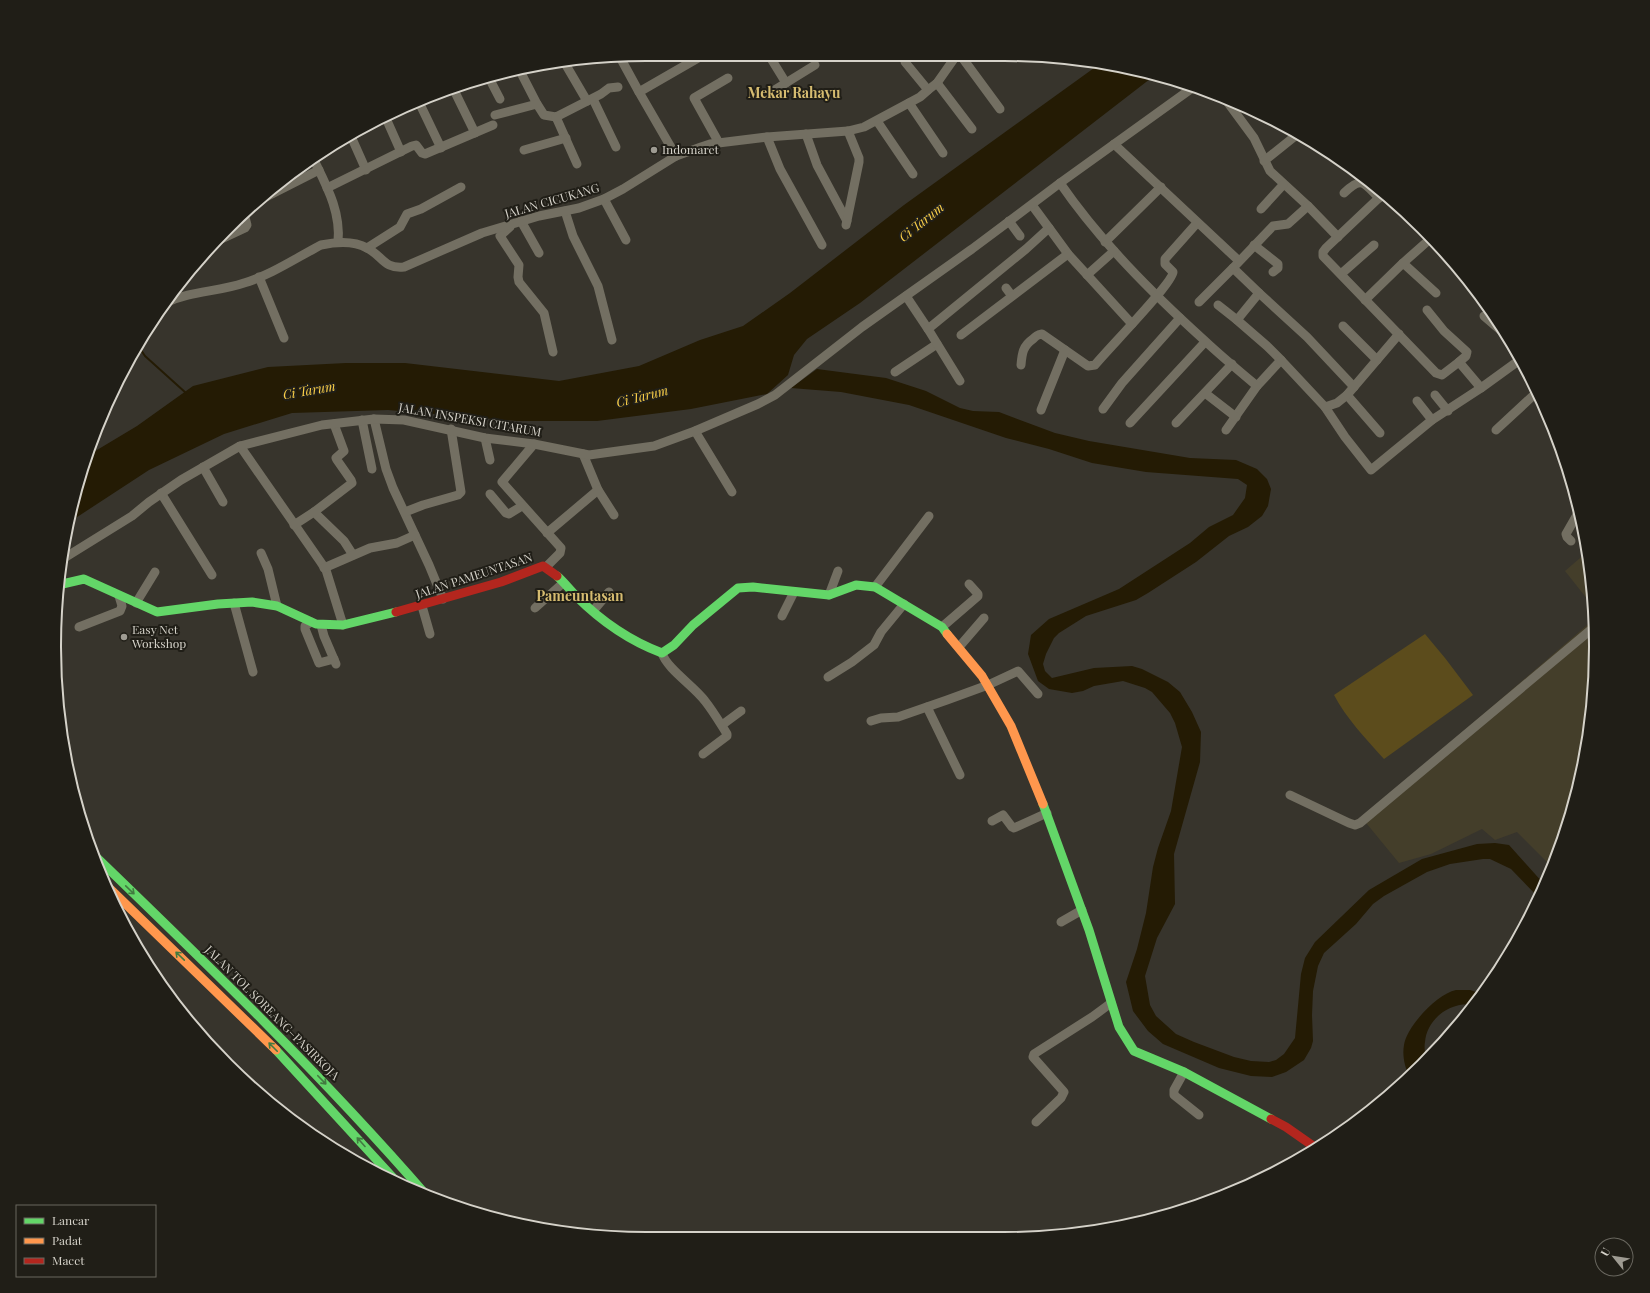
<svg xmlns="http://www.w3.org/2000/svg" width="1650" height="1293" font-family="'Playfair Display',serif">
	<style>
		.built { fill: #443e2a }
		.green { fill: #5c4c1c }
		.water { fill: #241b04 }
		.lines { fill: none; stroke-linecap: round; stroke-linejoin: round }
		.stream { stroke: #241b04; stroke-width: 2 }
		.street { stroke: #736f62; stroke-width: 9 }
		.fast { stroke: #63d668; stroke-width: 9 }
		.slow { stroke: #ff974d; stroke-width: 9 }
		.jam { stroke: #b3261e; stroke-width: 9 }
		.oneway { stroke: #427a40 }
		.poi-dot { fill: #9e9b92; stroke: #201e17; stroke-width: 1.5 }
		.labels { text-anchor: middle; stroke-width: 4; stroke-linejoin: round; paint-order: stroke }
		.poi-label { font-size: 12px; fill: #d5d2c9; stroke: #201e17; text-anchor: start }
		.street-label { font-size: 12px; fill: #d5d2c9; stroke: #201e17 }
		.water-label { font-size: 13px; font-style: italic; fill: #fbd049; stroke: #201e17 }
		.quarter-label { font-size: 14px; font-weight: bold; fill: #d6bc70; stroke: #201e17 }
		.rim { fill: none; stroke: #d5d2c9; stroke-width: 2 }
	</style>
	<rect width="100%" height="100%" fill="#37342c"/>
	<g class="built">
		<path d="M1587 552 1591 569 1592 605 1565 571Z"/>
		<path d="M1593 620 1595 685 1576 800 1551 866 1517 832 1495 840 1482 829 1431 854 1399 863 1362 818Z"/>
	</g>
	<path class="green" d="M1425 634 1445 658 1473 695 1384 759C1366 739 1346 718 1334 695Z"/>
	<g class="water">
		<path d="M1101 63 1119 65 1157 76 1150 79 860 303 807 339 794 355 788 375 767 394 691 409 597 421H517L388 410 292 413 224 434 149 470 68 523 74 493 87 456 137 426 193 386 268 367 346 363H405L559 381 639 366 700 340 743 326 790 293 904 205Z"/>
		<path d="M817 369 886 378 926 391 960 408 973 411 999 412 1055 433 1089 441 1190 458 1236 460 1257 469 1267 479 1271 489 1268 506 1262 516 1248 527 1229 536 1196 562 1148 593 1136 600 1086 616 1059 633 1054 638 1046 654 1043 664 1045 671 1052 678 1094 668 1132 666 1142 669 1168 682 1180 692 1192 712 1201 732 1200 762 1174 854 1175 904 1157 938 1145 976 1150 1005 1156 1016 1176 1034 1194 1042 1234 1057 1251 1061 1269 1062 1276 1060 1284 1054 1295 1038 1301 974 1305 958 1315 942 1369 890 1422 859 1477 844 1495 843 1509 845 1544 884 1539 898 1511 869 1490 859H1483L1450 864 1427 872 1384 896 1373 904 1356 924 1324 953 1318 966 1313 991 1312 1015 1313 1041 1311 1048 1304 1060 1286 1072 1272 1077 1251 1076 1219 1068 1163 1044 1148 1031 1133 1011 1126 982 1137 949 1146 913 1153 867 1158 848 1171 811 1182 747 1175 723 1170 713 1152 692 1145 688 1123 681 1094 686 1083 691 1072 693 1049 689 1038 681 1028 654 1031 635 1049 619 1119 589 1190 543 1209 527 1233 515 1245 498 1247 485 1238 479 1146 472 1092 463 1049 449 1006 438 909 405 841 392 791 388Z"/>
		<path d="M1456 990H1470L1482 994 1475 1005C1452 1000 1427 1018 1425 1042 1424 1047 1425 1053 1426 1058L1409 1076C1405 1067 1402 1056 1404 1045 1407 1026 1437 994 1456 990Z"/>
	</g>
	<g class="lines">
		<path class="stream" d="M137 344 145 356 186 393"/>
		<g class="street">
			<path d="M961 56 1000 109"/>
			<path d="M770 57 786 83"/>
			<path d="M621 59 639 92 676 156"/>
			<path d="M563 60 587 101"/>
			<path d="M905 62 928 90"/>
			<path d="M519 69 537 104"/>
			<path d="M488 76 500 99"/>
			<path d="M937 83 972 129"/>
			<path d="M453 88 475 133"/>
			<path d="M639 92 698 58"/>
			<path d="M768 94 815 65"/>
			<path d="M593 99 616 147"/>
			<path d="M418 100 441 148"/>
			<path d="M1226 100 1254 138 1270 171 1308 206 1288 224 1273 226 1233 268 1259 293 1237 320 1267 346 1281 360 1257 386"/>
			<path d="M909 103 943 153"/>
			<path d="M495 115 537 104 544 115 556 117 601 94 609 88 618 87"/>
			<path d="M385 116 401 152"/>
			<path d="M556 117 577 164"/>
			<path d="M877 121 913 174"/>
			<path d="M350 134 366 170"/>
			<path d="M806 134 817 165 847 221"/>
			<path d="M767 137 780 169 822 245"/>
			<path d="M719 143 694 98 728 78"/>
			<path d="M1114 144 1239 261"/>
			<path d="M524 150 566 138"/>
			<path d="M313 158C326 185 341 211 338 242"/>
			<path d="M1264 161 1299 133"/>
			<path d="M1060 183C1100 241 1151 292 1204 340 1221 356 1239 371 1257 386L1226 430"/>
			<path d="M327 188 412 146 416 145 422 153 425 154 493 125"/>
			<path d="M1344 193C1362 176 1363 182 1379 198"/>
			<path d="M1383 194 1326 248 1323 252V256L1436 373 1442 375 1459 362 1481 388"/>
			<path d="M604 199 626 240"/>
			<path d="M258 201 319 170"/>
			<path d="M1308 206 1338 237"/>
			<path d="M1261 209 1283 185"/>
			<path d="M565 211 573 236 598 286 612 340"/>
			<path d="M521 221 539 253"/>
			<path d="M1009 221 1020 236"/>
			<path d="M846 225 859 162V158L848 131"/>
			<path d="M510 227 500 236 519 265 518 277 519 282 544 313 553 352"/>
			<path d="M1049 228 1068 254 1132 324"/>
			<path d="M215 242 245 228 247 225 244 214"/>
			<path d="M1105 242 1161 187"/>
			<path d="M1254 245 1278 264V268L1273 272"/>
			<path d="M367 248 400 227 407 214 421 209 461 187"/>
			<path d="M1443 251 1450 257"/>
			<path d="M1403 263 1436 293"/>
			<path d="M1341 274 1374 245"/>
			<path d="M1087 275 1114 251"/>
			<path d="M259 277 284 338"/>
			<path d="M1006 288 1012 296"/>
			<path d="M1259 293 1307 337 1354 387"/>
			<path d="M906 296 928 329"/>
			<path d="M1365 300 1403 263 1430 239"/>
			<path d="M1199 302 1233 268"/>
			<path d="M165 303C190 291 218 292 244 283 271 275 296 258 321 245 335 242 353 240 367 248 383 256 383 269 404 267L482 233 539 216 579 208 604 199 623 189 676 156 701 147 710 144 767 137 848 131 864 127 920 97 928 90 937 83 956 56"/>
			<path d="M1218 305 1237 320"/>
			<path d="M1427 310 1444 331 1467 352 1466 356 1459 362"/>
			<path d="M1484 316 1505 334"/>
			<path d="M1343 326 1377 360"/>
			<path d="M961 335 1068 254"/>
			<path d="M1281 360 1325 407 1345 437 1371 470 1432 420 1481 388 1521 359"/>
			<path d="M1021 365C1022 353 1023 346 1033 339 1036 336 1037 335 1042 334L1088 366 1095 365C1106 351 1173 283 1173 272L1165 264V259L1197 223"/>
			<path d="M895 372 937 344"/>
			<path d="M960 381 928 329 1026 249 1049 228 1032 205"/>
			<path d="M1205 393 1236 417"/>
			<path d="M1347 395 1380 433"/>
			<path d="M1435 395 1448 411"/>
			<path d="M1417 401 1432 420"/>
			<path d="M1325 407 1337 403 1347 395 1399 334"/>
			<path d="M1103 409 1122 383 1180 318"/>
			<path d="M1041 410 1065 350"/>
			<path d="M374 419 386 469 393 488 429 565 443 599"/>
			<path d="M362 420 372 469"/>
			<path d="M1130 423 1205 342"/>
			<path d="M1176 423 1232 364"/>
			<path d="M1496 430 1536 393"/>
			<path d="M695 431 732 492"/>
			<path d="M485 438 490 460"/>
			<path d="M534 444 502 482 561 548 560 553 546 567"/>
			<path d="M240 446 320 561 326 570 343 625"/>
			<path d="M583 454 598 490 614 515"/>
			<path d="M203 467 223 502"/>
			<path d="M161 493 212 575"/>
			<path d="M490 494 506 513 509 514 522 506"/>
			<path d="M314 512 352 483 351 480 337 460 336 458 344 451 334 424"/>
			<path d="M405 512 423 505 458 495 461 492 451 429"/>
			<path d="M294 525 314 512 344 541 353 555"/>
			<path d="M547 533 598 490"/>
			<path d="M1571 541 1567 537 1566 534 1578 513"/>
			<path d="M261 553 268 569 277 606"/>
			<path d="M61 560 132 516 149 502 181 480 240 446 322 425 374 419 404 420 485 438 534 444 589 455 654 446 695 431 758 404 775 395 862 327 972 249 1060 183 1195 86"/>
			<path d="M324 568 370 548 397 543 415 535"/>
			<path d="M875 587 929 516"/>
			<path d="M829 595 838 571"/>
			<path d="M136 603 155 572"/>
			<path d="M234 603 253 672"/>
			<path d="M422 606 430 634"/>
			<path d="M535 608 563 583"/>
			<path d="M593 611 609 592"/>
			<path d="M782 616 794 592"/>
			<path d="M311 622 305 626V629L319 663 334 659"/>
			<path d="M321 625 324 636 336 664"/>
			<path d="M79 627 120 611 122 606 119 596"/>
			<path d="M942 627 978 596V594L969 584"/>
			<path d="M959 647 984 618"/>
			<path d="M662 653C667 669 694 686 705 701 713 711 720 723 727 734V736L703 754"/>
			<path d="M828 677 852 662 874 645 881 632 904 604"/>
			<path d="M927 707 960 775"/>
			<path d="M871 721 881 718 898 717 947 700 988 685 1018 671 1038 694"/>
			<path d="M722 725 741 711"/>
			<path d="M1290 795 1349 823 1355 825 1360 823 1593 628"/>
			<path d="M992 821 1003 815 1012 827 1014 828 1047 813"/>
			<path d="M1061 922 1082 910"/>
			<path d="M176 1006 178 1008"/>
			<path d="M1184 1072 1174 1090V1095L1199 1115"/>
			<path d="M1036 1122 1061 1098 1064 1092 1033 1057 1034 1054 1092 1017 1111 1003"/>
		</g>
		<g class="fast">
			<path d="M557 576C564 582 570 590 576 596 601 621 630 641 662 653L674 645 693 625 738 588 753 587 829 595 856 585 875 587 942 627 947 634"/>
			<path d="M58 585 84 579 157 612 218 604 252 602 277 606 316 624 343 625 396 612"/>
			<path d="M1043 804 1089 930 1119 1027 1134 1051 1184 1072 1271 1119"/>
			<path d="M92 853C207 964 322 1075 427 1196"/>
			<path d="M276 1050 397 1182"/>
		</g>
		<g class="slow">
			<path d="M947 634 982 676 1011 726 1043 804"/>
			<path d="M104 883 276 1050"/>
		</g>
		<g class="jam">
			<path d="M396 612 501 582 543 566 557 576"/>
			<path d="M1271 1119 1286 1127 1316 1148"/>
		</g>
	</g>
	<defs><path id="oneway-shaft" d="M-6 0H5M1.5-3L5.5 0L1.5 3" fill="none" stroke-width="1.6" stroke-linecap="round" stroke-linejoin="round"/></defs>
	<g class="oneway">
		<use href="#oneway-shaft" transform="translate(130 890) rotate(44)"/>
		<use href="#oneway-shaft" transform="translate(180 956) rotate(-136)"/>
		<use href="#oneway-shaft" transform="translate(273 1047) rotate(-135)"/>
		<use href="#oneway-shaft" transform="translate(322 1080) rotate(46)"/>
		<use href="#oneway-shaft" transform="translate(361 1142) rotate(-132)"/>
	</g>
	<g class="poi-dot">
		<circle cx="654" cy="150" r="4"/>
		<circle cx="124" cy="637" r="4"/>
	</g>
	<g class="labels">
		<g class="poi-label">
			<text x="662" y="154">Indomaret</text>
			<text x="132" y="634">Easy Net<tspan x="132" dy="14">Workshop</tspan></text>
		</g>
		<g class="street-label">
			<text transform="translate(552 201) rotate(-16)" y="4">JALAN CICUKANG</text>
			<text transform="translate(470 420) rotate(10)" y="4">JALAN INSPEKSI CITARUM</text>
			<text transform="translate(474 576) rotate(-18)" y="4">JALAN PAMEUNTASAN</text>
			<text transform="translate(272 1013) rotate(45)" y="4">JALAN TOL SOREANG–PASIRKOJA</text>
		</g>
		<g class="water-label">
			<text transform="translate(921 222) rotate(-39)" y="5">Ci Tarum</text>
			<text transform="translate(309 390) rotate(-10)" y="5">Ci Tarum</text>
			<text transform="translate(642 396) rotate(-14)" y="5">Ci Tarum</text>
		</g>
		<g class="quarter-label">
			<text x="794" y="98">Mekar Rahayu</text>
			<text x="580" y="601">Pameuntasan</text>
		</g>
	</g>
	<path d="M0 0H1650V1293H0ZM646 61H1004A585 585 0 0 1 1589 646V647A585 585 0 0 1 1004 1232H646A585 585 0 0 1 61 647V646A585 585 0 0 1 646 61Z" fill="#201e17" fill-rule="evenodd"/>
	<path class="rim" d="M646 61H1004A585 585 0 0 1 1589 646V647A585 585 0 0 1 1004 1232H646A585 585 0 0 1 61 647V646A585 585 0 0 1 646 61Z"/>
	<rect x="16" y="1205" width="140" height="72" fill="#201e17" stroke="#68665e"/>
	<rect x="24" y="1218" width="20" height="6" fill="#63d668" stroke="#68665e"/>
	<text x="52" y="1225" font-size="12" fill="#d5d2c9">Lancar</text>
	<rect x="24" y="1238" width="20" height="6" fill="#ff974d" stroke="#68665e"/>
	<text x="52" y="1245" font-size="12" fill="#d5d2c9">Padat</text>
	<rect x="24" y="1258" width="20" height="6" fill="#b3261e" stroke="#68665e"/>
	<text x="52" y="1265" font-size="12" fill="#d5d2c9">Macet</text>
	<g transform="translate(1614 1257) rotate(300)"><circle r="19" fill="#201e17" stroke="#68665e"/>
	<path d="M0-3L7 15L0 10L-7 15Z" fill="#9e9b92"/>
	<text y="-6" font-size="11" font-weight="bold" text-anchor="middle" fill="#d5d2c9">U</text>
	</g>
</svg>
